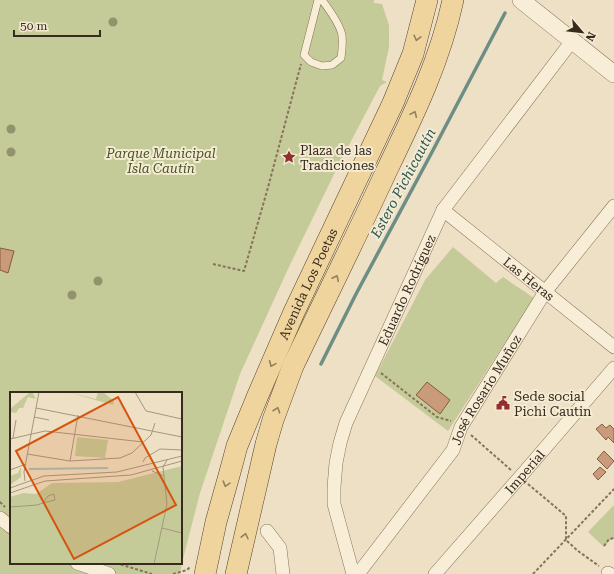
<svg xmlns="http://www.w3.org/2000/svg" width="614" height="574" font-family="'Roboto Serif',serif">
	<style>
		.green { fill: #c5cb98; fill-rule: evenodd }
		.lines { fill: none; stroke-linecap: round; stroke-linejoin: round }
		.stream { stroke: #6d8e85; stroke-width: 3.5 }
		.building { fill: #ca9b7b; stroke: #855c41 }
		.service-casing { stroke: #87725b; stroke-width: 8 }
		.minor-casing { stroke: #87725b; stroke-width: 14 }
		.tertiary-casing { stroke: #87725b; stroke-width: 18 }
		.primary-casing { stroke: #55402f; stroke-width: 22 }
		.path { stroke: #87725b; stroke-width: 2; stroke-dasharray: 3 2; stroke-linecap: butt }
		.service { stroke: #f8eed7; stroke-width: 7 }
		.minor { stroke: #f8eed7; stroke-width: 13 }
		.tertiary { stroke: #f8eed7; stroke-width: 17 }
		.primary { stroke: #efd59d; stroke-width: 21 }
		.tree { fill: #92926d }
		.oneway { stroke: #93805e }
		.labels { text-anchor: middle; stroke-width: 4; stroke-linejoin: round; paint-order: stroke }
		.poi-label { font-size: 13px; fill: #372a1e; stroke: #f4ebd3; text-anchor: start }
		.park-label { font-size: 13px; font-style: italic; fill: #485326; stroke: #f4ebd3 }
		.street-label { font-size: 13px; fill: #372a1e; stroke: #f4ebd3 }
		.water-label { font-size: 14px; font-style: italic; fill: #2e5754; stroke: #f4ebd3 }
		.inset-river { fill: none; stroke: #a6c0b8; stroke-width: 2 }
		.inset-road { fill: none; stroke: #a49782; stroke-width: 1 }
		.view { fill: #d6540e; fill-opacity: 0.15; stroke: #d6540e; stroke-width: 2 }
		.inset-edge { fill: none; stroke: #372a1e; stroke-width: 2 }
	</style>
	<rect width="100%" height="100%" fill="#ede0c4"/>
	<g class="green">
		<path d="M0 0H374V3L382 4 389 25V47L382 80 387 82 380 86 338 166 288 269 240 374 200 493 182 563 180 574H0ZM11 393H181V563H11Z"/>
		<path d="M453 247 496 283 503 277 534 298 448 431 375 376 425 280Z"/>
		<path d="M614 505V539L610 540 604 547 588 532Z"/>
	</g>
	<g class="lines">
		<path class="stream" d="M321 364 356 294 431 154 505 13"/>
	</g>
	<g class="building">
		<path d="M0 248 14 251 8 273 0 270Z"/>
		<path d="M427 382 450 400 440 414 416 395Z"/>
		<path d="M602 424 606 428 610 425 614 429V443L608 437 606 440 596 429Z"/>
		<path d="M604 451 614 461 607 469 597 459Z"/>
		<path d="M600 467 606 472 598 480 593 474Z"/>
	</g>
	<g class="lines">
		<g class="service-casing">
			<path id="service" d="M318 0 304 55 311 62 322 66 332 65 341 58C342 51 343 44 342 36 341 26 328 8 322 0"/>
		</g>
		<g class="minor-casing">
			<g id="minor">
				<path id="s1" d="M443 210 614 347"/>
				<path d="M0 518 11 527"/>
				<path d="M267 531 280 548 283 574"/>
				<path d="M77 563 109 574"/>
				<path d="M608 573 610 574"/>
				<path id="s2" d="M353 574 334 504V487L336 463 340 443 346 423 443 210 572 41"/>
				<path id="s3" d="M358 574 453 450 461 427 545 292 614 206"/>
				<path id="s4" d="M435 574 520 477 614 368"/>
			</g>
		</g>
		<g class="tertiary-casing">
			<path id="tertiary" d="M521 0 614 74"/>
		</g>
		<g class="primary-casing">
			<g id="primary">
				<path id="s5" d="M205 574 216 522 230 472 237 446 258 395 294 312 393 103 413 54 427 0"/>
				<path d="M236 574 266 444 273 420 293 366C324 301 356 237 386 172 413 116 440 61 453 0"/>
			</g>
		</g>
		<g class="path">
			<path d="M213 264 244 271 267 191 301 64"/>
			<path d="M381 373 437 417 451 421"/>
			<path d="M471 435 511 470"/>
			<path d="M528 484 566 516V540L578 551 599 566"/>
			<path d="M0 502 5 507"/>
			<path d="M604 546 609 539 614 538"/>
			<path d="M116 563 152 574"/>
			<path d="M173 574 187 570 190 567"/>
			<path d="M533 574 614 489"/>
		</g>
		<use href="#service" class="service"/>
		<use href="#minor" class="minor"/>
		<use href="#tertiary" class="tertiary"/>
		<use href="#primary" class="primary"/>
	</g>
	<g class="tree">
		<circle cx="113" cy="22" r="4.5"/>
		<circle cx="11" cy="129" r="4.5"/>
		<circle cx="11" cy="152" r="4.5"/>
		<circle cx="98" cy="281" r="4.5"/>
		<circle cx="72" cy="295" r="4.5"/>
	</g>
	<defs><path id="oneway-chevron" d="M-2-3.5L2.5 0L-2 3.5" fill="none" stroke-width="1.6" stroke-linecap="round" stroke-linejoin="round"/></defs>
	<g class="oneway">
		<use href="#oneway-chevron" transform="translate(417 38) rotate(104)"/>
		<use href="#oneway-chevron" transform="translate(414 114) rotate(-66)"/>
		<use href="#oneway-chevron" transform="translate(336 278) rotate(-64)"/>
		<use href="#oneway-chevron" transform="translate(272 364) rotate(114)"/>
		<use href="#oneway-chevron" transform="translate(277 410) rotate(-71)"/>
		<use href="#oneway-chevron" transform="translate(226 484) rotate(106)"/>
		<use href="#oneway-chevron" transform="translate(245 536) rotate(-77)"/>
	</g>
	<defs>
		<g id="sight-bare" transform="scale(1.08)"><path d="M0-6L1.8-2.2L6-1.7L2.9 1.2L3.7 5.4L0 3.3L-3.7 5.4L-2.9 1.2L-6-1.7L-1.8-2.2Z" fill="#942d2e" stroke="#f4ebd3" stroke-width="2.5" paint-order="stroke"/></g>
		<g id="civic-bare" transform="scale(1.08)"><path d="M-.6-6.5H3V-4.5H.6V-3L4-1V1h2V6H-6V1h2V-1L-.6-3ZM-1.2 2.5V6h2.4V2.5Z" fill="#942d2e" stroke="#f4ebd3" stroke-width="2.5" paint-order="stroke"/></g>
	</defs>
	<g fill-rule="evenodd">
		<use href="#sight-bare" x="289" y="157"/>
		<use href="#civic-bare" x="503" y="403"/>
	</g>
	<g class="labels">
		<g class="poi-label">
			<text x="300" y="155">Plaza de las<tspan x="300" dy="15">Tradiciones</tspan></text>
			<text x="514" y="401">Sede social<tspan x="514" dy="15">Pichi Cautin</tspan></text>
		</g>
		<g class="park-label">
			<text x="161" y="158">Parque Municipal<tspan x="161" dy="15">Isla Cautín</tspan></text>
		</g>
		<g class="street-label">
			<text dy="5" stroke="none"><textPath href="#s1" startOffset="110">Las Heras</textPath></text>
			<text dy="5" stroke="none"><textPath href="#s5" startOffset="309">Avenida Los Poetas</textPath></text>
			<text dy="5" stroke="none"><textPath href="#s2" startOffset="301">Eduardo Rodríguez</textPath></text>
			<text dy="5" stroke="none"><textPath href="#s3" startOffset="225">José Rosario Muñoz</textPath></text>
			<text dy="5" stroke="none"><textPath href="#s4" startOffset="136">Imperial</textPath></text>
		</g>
		<g class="water-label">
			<text transform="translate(403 183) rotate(-62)" y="5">Estero Pichicautín</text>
		</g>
	</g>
	<g transform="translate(10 392)">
		<rect width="172" height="172" fill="#ede0c4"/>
		<path d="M12 0H22L26 7 18 5 13 16H9L6 21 0 20V17L19 1ZM57 0 86 7 88 0H93L104 9 103 13ZM67 45 98 48 95 66 65 64ZM172 74V172H0V105L13 101 26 102 42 91 108 90ZM11 75V85L0 93V84L8 81Z" fill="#c5cb98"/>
		<path class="inset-river" d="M19 77 98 76"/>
		<path class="inset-road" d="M125 0 136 19 172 27M26 16 172 45M24 25 39 28M3 46 6 28M0 47 35 39 133 50M17 62 60 69 110 66 122 61 141 43 145 31M60 69 68 23M133 70 135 66 150 57 172 58M0 78 16 72M142 79 154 84M15 89 14 80 29 0M0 96 34 84 107 80 172 64M0 101 35 89 121 83 172 69M0 115 27 113 33 111 45 108 44 102 38 104 33 111M152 136 172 141M144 172 157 112 153 75 157 68"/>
		<path class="view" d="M108 5 166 113 64 167 6 59Z"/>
		<rect width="172" height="172" class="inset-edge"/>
	</g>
	<g transform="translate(582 32) rotate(118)" stroke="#f4ebd3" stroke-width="3" paint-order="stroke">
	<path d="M0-3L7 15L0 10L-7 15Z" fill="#372a1e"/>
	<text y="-6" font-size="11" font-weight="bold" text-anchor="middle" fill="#372a1e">N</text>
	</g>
	<path d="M14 30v6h86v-6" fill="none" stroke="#372a1e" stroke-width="2"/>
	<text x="20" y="30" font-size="12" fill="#372a1e" stroke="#f4ebd3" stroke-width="3" paint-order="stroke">50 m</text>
</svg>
